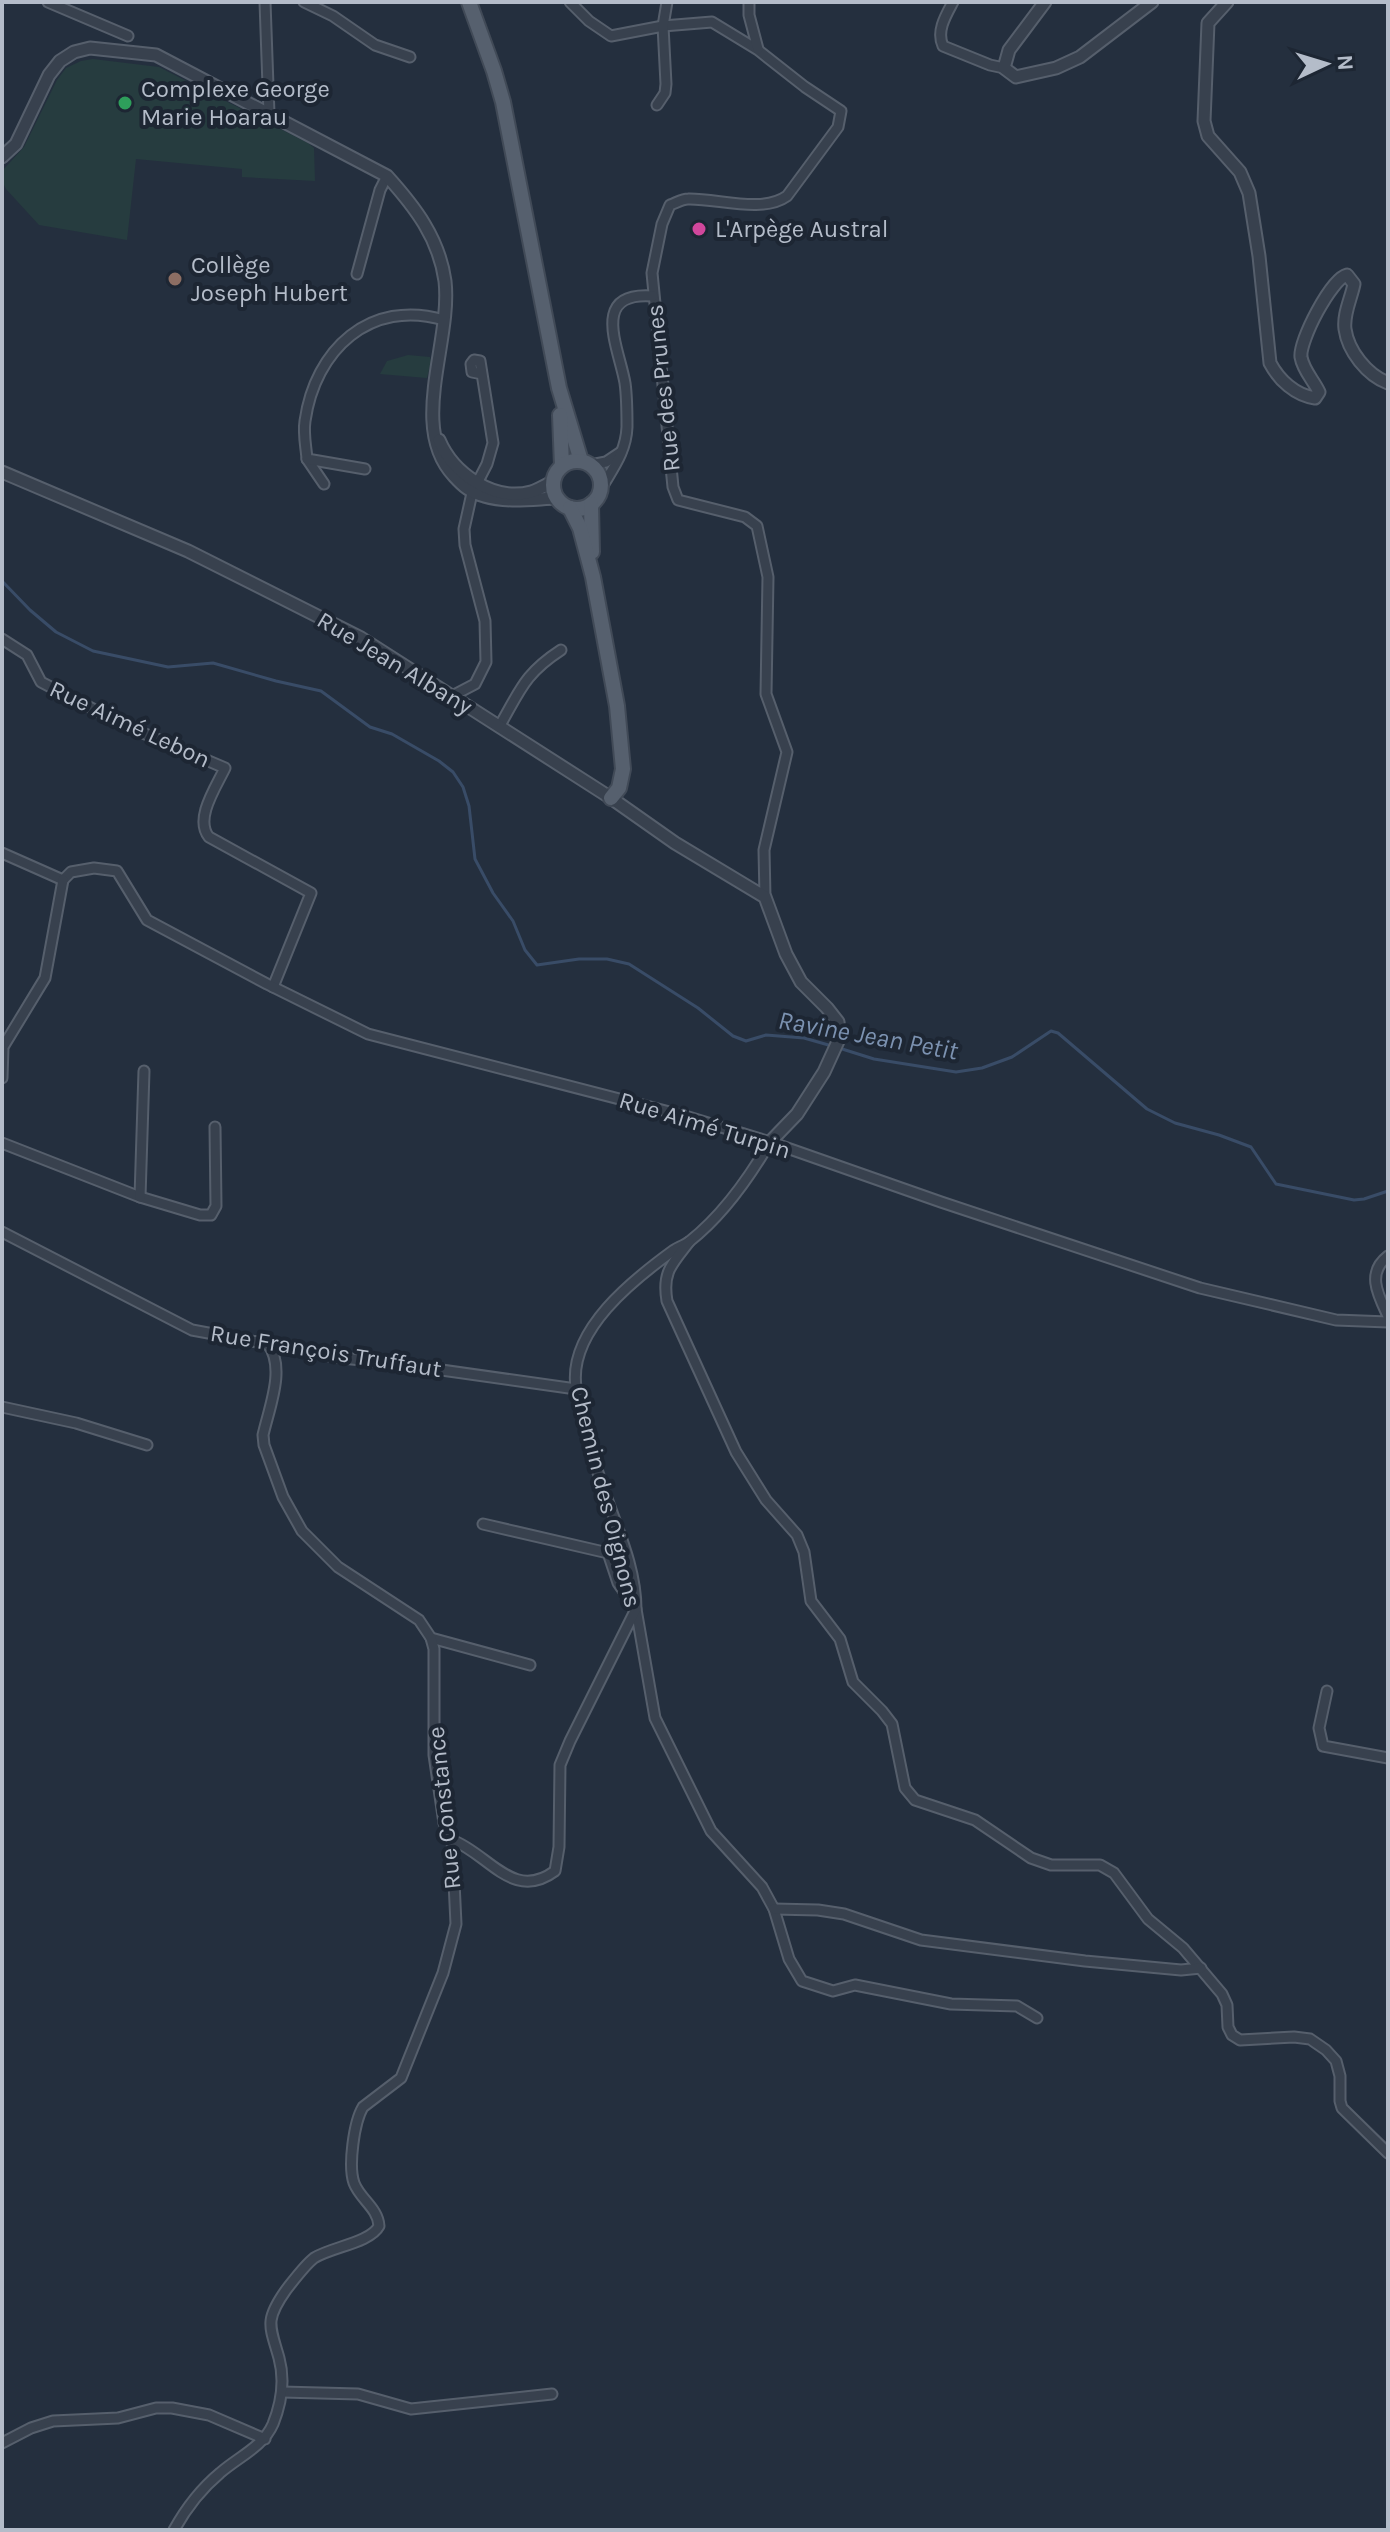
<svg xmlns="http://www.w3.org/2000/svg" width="1390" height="2532" font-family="Karla,sans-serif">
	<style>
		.green { fill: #263c3f }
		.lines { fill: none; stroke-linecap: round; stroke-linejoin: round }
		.stream { stroke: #394c67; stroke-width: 3 }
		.minor-casing { stroke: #565f6c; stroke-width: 13 }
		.tertiary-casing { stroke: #565f6c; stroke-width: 15 }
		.primary-casing { stroke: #414a57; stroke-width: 18 }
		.minor { stroke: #38414e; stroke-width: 9 }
		.tertiary { stroke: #38414e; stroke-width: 11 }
		.primary { stroke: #56606e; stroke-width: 14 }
		.leisure-dot { fill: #2e9e5b; stroke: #1d2633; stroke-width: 3 }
		.hotel-dot { fill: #d1479c; stroke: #1d2633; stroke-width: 3 }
		.education-dot { fill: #8d6e63; stroke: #1d2633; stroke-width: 3 }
		.labels { text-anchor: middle; stroke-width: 8; stroke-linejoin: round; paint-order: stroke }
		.poi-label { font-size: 24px; fill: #b4bcc9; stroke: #1d2633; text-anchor: start }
		.street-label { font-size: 24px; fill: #b4bcc9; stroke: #1d2633 }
		.water-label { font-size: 26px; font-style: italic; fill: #7c92b1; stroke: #1d2633 }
	</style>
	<rect width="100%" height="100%" fill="#242f3e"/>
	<g class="green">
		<path d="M93 59 159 67 308 143 314 148 315 181 242 177V169L136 159 127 240 39 225 6 189 2 181V171L24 147 57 80 66 68 81 61Z"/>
		<path d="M408 355 430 357 431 362 427 378 380 374 387 361Z"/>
	</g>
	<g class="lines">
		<g class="stream">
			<path d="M2 581 30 610 56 632 93 651 168 667 213 663 276 681 321 691 370 727 392 734 439 761 453 772 463 787 469 806 475 859 493 893 513 921 525 950 537 965 579 959H607L629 964 698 1008 733 1036 746 1041 766 1035 804 1038 832 1046"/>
			<path d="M839 1048 874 1059 956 1072 982 1068 1012 1057 1051 1031 1058 1033 1147 1109 1175 1123 1219 1135 1251 1147 1276 1184 1354 1200 1364 1199 1388 1191"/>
		</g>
		<g class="minor-casing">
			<g id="minor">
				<path d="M48 2 128 36"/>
				<path d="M265 2 269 114"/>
				<path d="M304 2 333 16 375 45 410 57"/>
				<path d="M570 2 589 21 611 36 663 26 712 22 758 50 805 87 841 111 838 127 787 196C762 214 717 198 688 199 682 199 676 203 670 205L662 224 652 273 673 487 678 500 745 517 757 526 768 577 766 694 787 752 764 850 765 897"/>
				<path d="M749 2V15L758 49"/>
				<path d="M953 2C946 15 936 31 943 46L990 65 1004 68"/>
				<path d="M657 105 665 93 666 84 663 26 667 2"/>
				<path d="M357 274 380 190 387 176"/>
				<path d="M307 459 324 484"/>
				<path d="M590 465 606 462 621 452"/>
				<path d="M365 469 307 459C306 446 303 434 305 421 315 350 370 298 444 320"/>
				<path d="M601 489C613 468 626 452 627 427 627 413 627 397 625 383 619 348 589 291 653 296"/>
				<path d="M2 639 27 655 41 682 124 725 225 768C216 787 194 819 209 837L311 893 273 987"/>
				<path d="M454 695 475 684 486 662 485 621 465 545 464 529 472 493 487 464 493 443 480 361 474 360 471 364 472 372 482 374"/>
				<path d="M499 727C520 691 524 674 561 650"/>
				<path d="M2 853 63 880"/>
				<path d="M63 880 71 872 94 868 117 871 147 920 267 984 368 1034 685 1116 770 1142 941 1202 1200 1288 1336 1320 1388 1322"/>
				<path d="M2 1078 3 1047 45 978 63 880"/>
				<path d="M770 1142C749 1178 723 1215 690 1241 685 1245 679 1247 674 1250 634 1279 568 1330 576 1387 582 1426 595 1466 609 1504 621 1537 636 1572 636 1609L655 1718 711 1831 762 1887 774 1909 789 1959 802 1981 833 1991 855 1985 951 2004 1017 2006 1037 2018"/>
				<path d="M2 1143 140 1197 200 1215H211L216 1206 215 1127"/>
				<path d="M140 1197 144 1071"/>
				<path d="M2 1232 192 1330 268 1344H283L333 1357 399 1364 576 1389"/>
				<path d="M689 1242C672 1264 662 1272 667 1301L736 1452 766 1500 797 1535 804 1552 811 1601 840 1639 853 1682 882 1711 892 1724 905 1788 915 1800 975 1820 1031 1858 1051 1865H1100L1114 1873 1148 1919 1183 1948 1222 1994 1227 2005 1228 2027 1232 2035 1240 2040 1294 2037 1310 2039 1326 2050 1336 2061 1340 2076V2101L1342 2108 1388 2153"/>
				<path d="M1388 1256C1366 1273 1378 1295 1388 1316"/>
				<path d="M2 1407 76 1423 147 1445"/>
				<path d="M483 1524 608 1553 618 1583 634 1606"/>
				<path d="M431 1638 530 1665"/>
				<path d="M1327 1691 1319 1728 1323 1746 1388 1758"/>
				<path d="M452 1840C489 1854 513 1902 555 1871L559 1847 560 1765 570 1741 636 1609"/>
				<path d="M774 1909 818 1910 844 1914 921 1940 1085 1961 1181 1970 1201 1968"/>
				<path d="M282 2392 358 2394 411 2409 552 2394"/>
				<path d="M2 2443 31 2428 53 2421 118 2418 156 2408H172L209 2415 265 2439"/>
				<path d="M174 2530C185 2510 202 2488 220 2473 238 2457 263 2447 273 2424 281 2404 285 2380 279 2358 270 2326 264 2321 286 2290 294 2280 304 2266 314 2258 331 2247 370 2243 379 2226 378 2208 360 2199 354 2183 348 2166 354 2122 363 2107L401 2078 443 1973 456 1924 452 1840 444 1823 434 1755V1649L431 1638 419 1620 338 1567 302 1531 283 1497 264 1445 263 1435C269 1408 286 1368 268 1344"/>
			</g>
		</g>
		<g class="tertiary-casing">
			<g id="tertiary">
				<path d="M1045 2 1009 50 1004 68 1016 77 1056 68 1080 57 1152 2"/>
				<path d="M1227 2 1208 23 1204 121 1208 136 1240 172 1249 193 1259 256 1270 363C1279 380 1295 395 1315 398L1319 392C1314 381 1303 370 1301 357 1299 341 1331 279 1347 275L1354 284C1351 299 1343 314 1345 329 1348 351 1367 375 1388 383"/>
				<path d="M2 157 16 144 49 75 60 61 74 52 90 48 156 55 387 176C415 207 439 238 445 281 452 342 408 427 454 476 463 486 471 493 484 496 508 503 532 499 557 498"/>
				<path d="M439 440C453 473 493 502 531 492 538 490 546 485 554 481"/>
				<path d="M2 472 188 551 361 638 611 798 675 843 765 897 786 954 801 982 827 1008 838 1022 840 1037 824 1072 797 1114 770 1142"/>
			</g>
		</g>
		<g class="primary-casing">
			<g id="primary">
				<path d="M469 2 494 71 503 102 559 388 581 461"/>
				<path d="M560 415 562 466"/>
				<circle cx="577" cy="485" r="24"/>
				<path d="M591 504 592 552"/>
				<path d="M570 508 580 528 593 577 617 706 623 769 619 788 611 798"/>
			</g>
		</g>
		<use href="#minor" class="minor"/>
		<use href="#tertiary" class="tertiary"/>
		<use href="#primary" class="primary"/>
	</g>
	<circle class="leisure-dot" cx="125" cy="103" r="8"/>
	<circle class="hotel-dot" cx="699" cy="229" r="8"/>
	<circle class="education-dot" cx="175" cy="279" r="8"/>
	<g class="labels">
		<g class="poi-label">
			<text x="141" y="97">Complexe George<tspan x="141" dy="28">Marie Hoarau</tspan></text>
			<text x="715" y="237">L'Arpège Austral</text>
			<text x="191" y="273">Collège<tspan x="191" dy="28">Joseph Hubert</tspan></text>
		</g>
		<g class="street-label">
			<text transform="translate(663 388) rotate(-96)" y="8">Rue des Prunes</text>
			<text transform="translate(395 663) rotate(31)" y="8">Rue Jean Albany</text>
			<text transform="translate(130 724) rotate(25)" y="8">Rue Aimé Lebon</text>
			<text transform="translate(705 1125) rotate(17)" y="8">Rue Aimé Turpin</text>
			<text transform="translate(326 1351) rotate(9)" y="8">Rue François Truffaut</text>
			<text transform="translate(606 1497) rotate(76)" y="8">Chemin des Oignons</text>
			<text transform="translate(444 1808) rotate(-96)" y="8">Rue Constance</text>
		</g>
		<g class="water-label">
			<text transform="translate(868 1035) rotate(10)" y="9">Ravine Jean Petit</text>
		</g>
	</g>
	<rect width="1390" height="2532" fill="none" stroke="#b4bcc9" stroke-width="8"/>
	<g transform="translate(1326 64) rotate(86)" stroke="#1d2633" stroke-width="6" paint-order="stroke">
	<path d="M0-6L14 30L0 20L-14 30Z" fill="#b4bcc9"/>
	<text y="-12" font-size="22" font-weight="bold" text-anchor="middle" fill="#b4bcc9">N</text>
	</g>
</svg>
